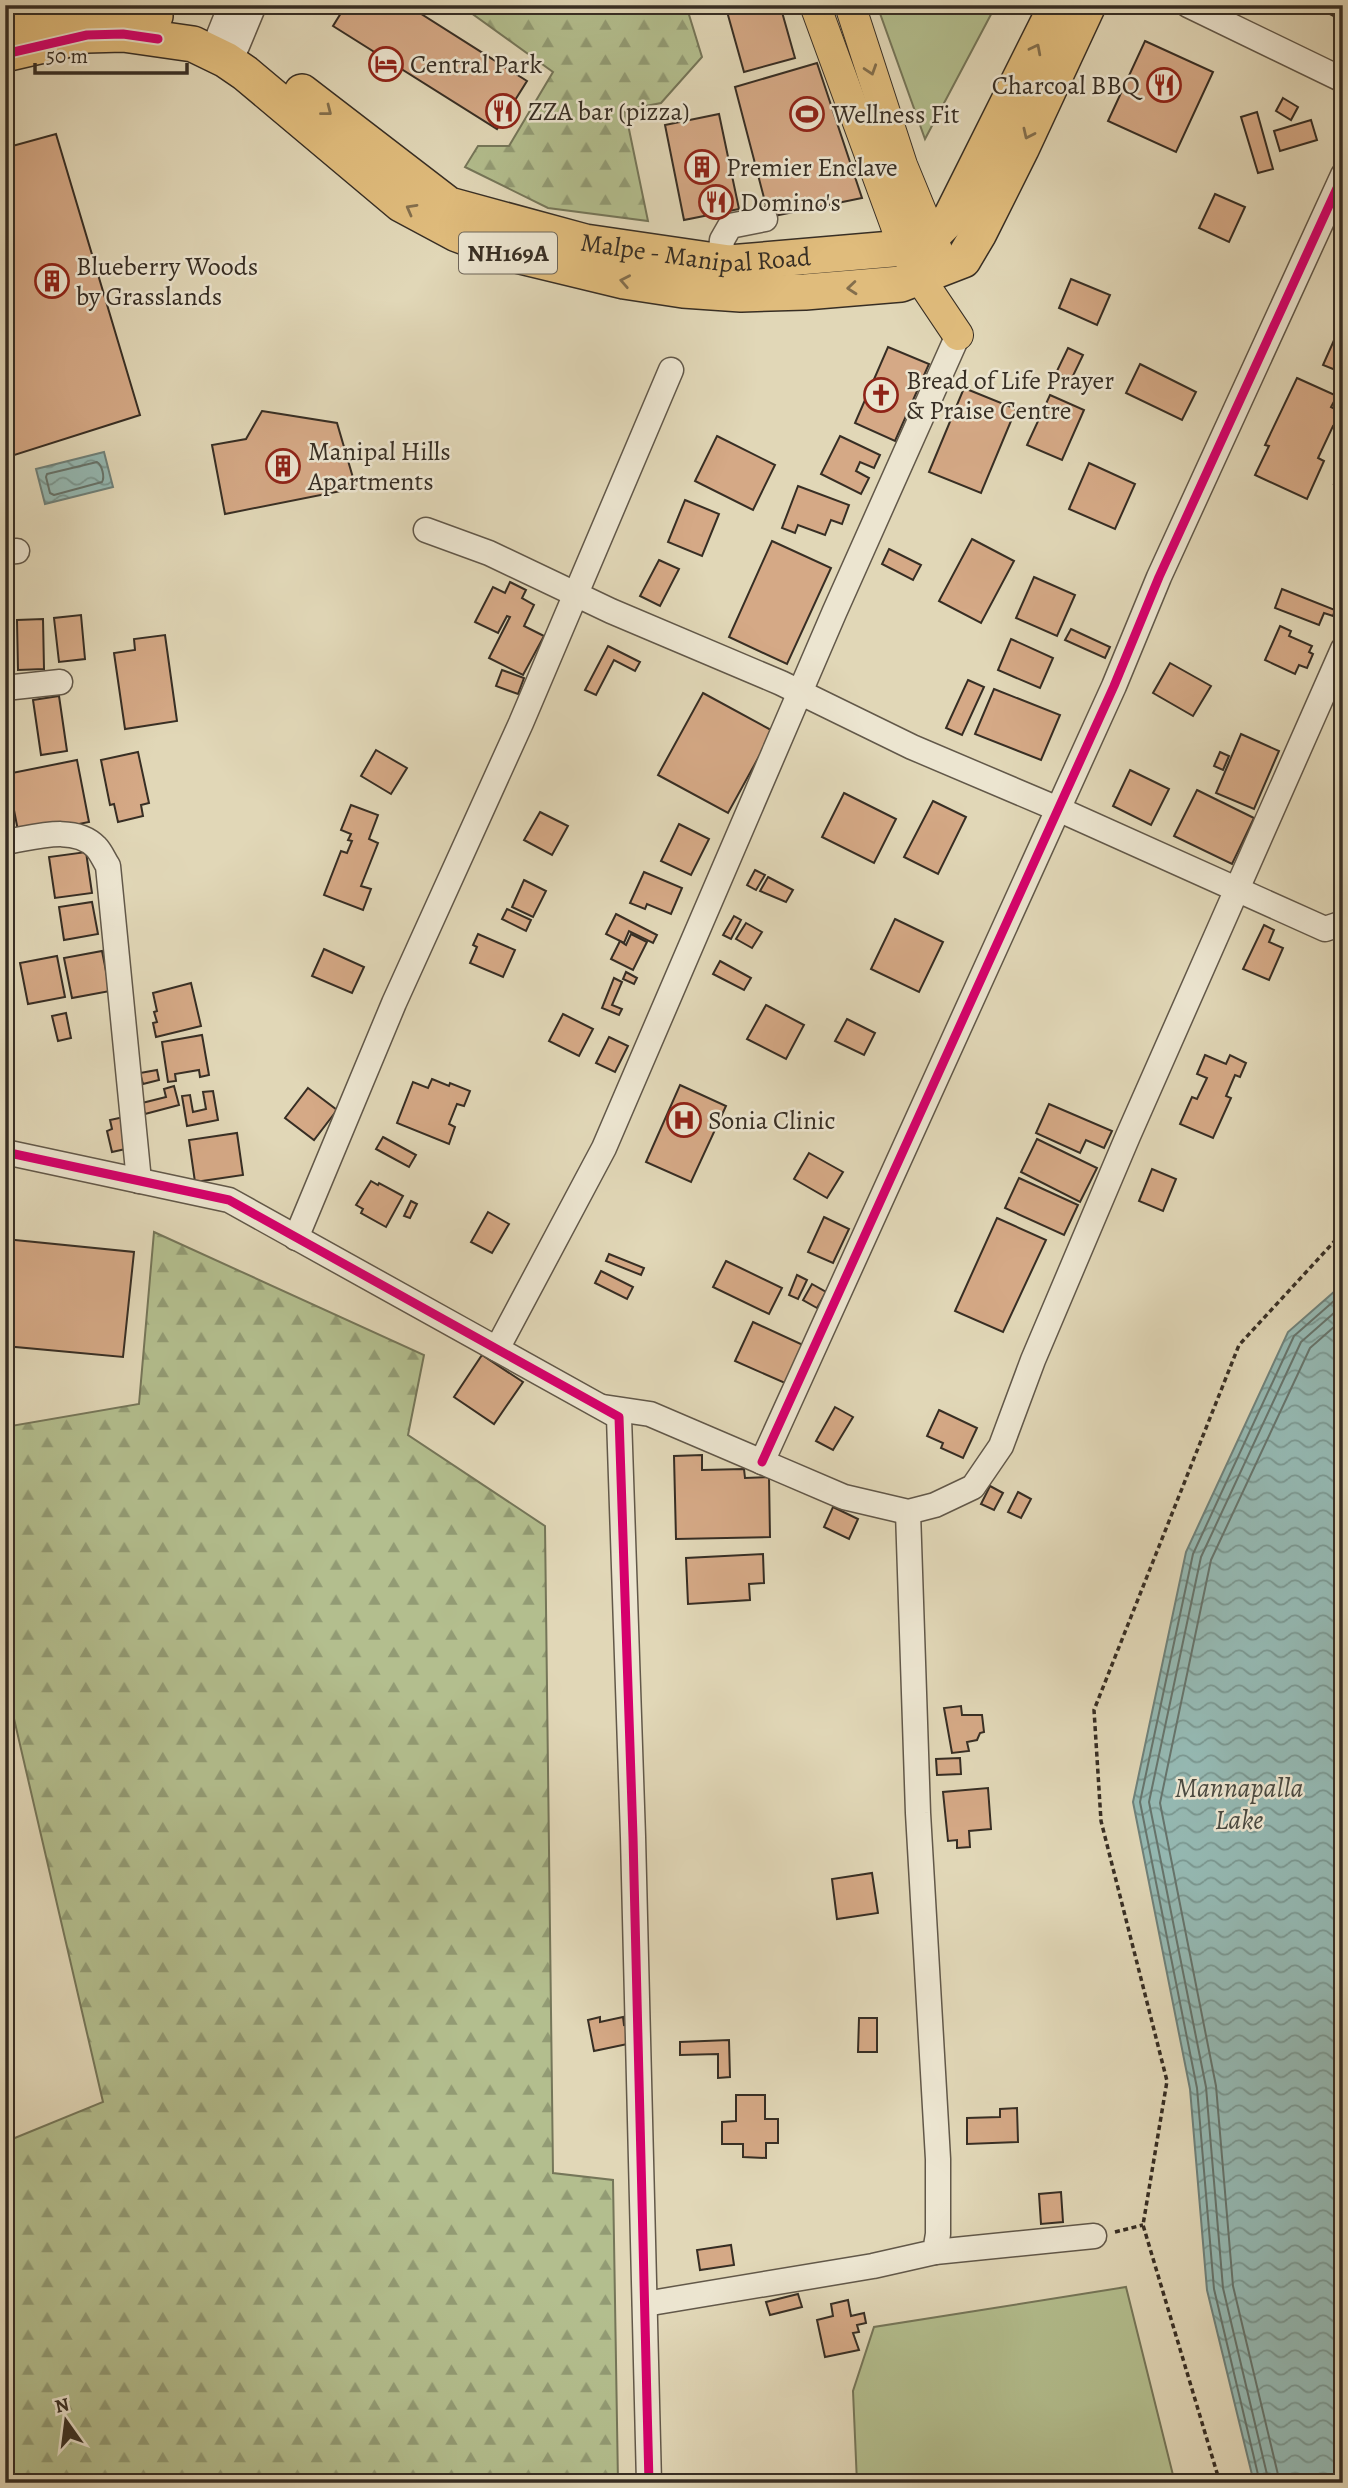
<svg xmlns="http://www.w3.org/2000/svg" width="1348" height="2488" font-family="Alegreya,serif">
	<style>
		.forest { fill: url(#forest-firs); stroke: #757659; stroke-width: 2 }
		.park { fill: #b3be8e; stroke: #757659; stroke-width: 2 }
		.water { fill: url(#water-waves); stroke: #6f817a; stroke-width: 2 }
		.lines { fill: none; stroke-linecap: round; stroke-linejoin: round }
		.shore { stroke: #66746c; stroke-width: 2 }
		.building { fill: #d5a986; stroke: #372e24; stroke-width: 2 }
		.minor-casing { stroke: #625849; stroke-width: 27 }
		.major-casing { stroke: #372e24; stroke-width: 32 }
		.highway-casing { stroke: #372e24; stroke-width: 38 }
		.path { stroke: #372e24; stroke-width: 3.5; stroke-dasharray: 5 3.5; stroke-linecap: butt }
		.minor { stroke: #ece5d0; stroke-width: 24 }
		.major { stroke: #e0bc7c; stroke-width: 30 }
		.highway { stroke: #e0bc7c; stroke-width: 35 }
		.cycleway-casing { stroke: #ece5d0; stroke-width: 13 }
		.cycleway { stroke: #d6006c; stroke-width: 9 }
		.oneway { stroke: #836e4c }
		.labels { text-anchor: middle; stroke-width: 5; stroke-linejoin: round; paint-order: stroke }
		.shield { fill: #ece5d0; stroke: #6d6558; stroke-width: 2 }
		.shield-label { font-size: 24px; font-weight: bold; fill: #372e24 }
		.poi-label { font-size: 26px; fill: #372e24; stroke: #ece5d0; text-anchor: start }
		.street-label { font-size: 26px; fill: #372e24; stroke: #ece5d0 }
		.water-label { font-size: 28px; font-style: italic; fill: #4a4a41; stroke: #ece5d0 }
	</style>
	<defs>
		<pattern id="forest-firs" width="22" height="20" patternUnits="userSpaceOnUse" patternTransform="scale(1.75)"><rect width="22" height="20" fill="#b3be8e"/><path d="M5 1l3.5 6h-7zM16 11l3.5 6h-7z" fill="#929b74"/></pattern>
		<pattern id="water-waves" width="16" height="10" patternUnits="userSpaceOnUse" patternTransform="scale(1.75)"><rect width="16" height="10" fill="#95b9b3"/><path d="M0 5q4-4 8 0t8 0" fill="none" stroke="#7a9791"/></pattern>
	</defs>
	<rect width="100%" height="100%" fill="#e1d7b7"/>
	<filter id="stains"><feTurbulence type="fractalNoise" baseFrequency=".00286" numOctaves="4"/><feColorMatrix values="0 0 0 0 .2 0 0 0 0 .09 0 0 0 0 .02 0 0 0 .5 -.17"/></filter>
	<radialGradient id="worn" r=".72"><stop offset=".6" stop-color="#630" stop-opacity="0"/><stop offset="1" stop-color="#630" stop-opacity=".3"/></radialGradient>
	<g class="forest">
		<path d="M460 5H686L702 57 661 103 625 110 648 221 548 208 465 167 478 146H509L553 72Z"/>
		<path d="M154 1232 424 1355 408 1435 545 1526 553 2173 613 2180 618 2483H5V2142L103 2102 5 1680V1427L139 1404Z"/>
	</g>
	<g class="park">
		<path d="M877 5H996L925 139Z"/>
		<path d="M1126 2287 1175 2483H857L853 2391 874 2327Z"/>
	</g>
	<g class="water">
		<path d="M104 452 113 487 45 504 36 469Z"/>
		<path d="M1343 1284V2483H1254L1207 2290 1190 2089 1133 1802 1186 1552 1288 1332Z"/>
	</g>
	<g class="lines">
		<g class="shore">
			<path d="M97 462C102 465 105 477 102 482L54 495 50 493 46 477 47 474Z"/>
			<path d="M1260 2483 1214 2289 1197 2088 1140 1802 1193 1554 1294 1336 1343 1293"/>
			<path d="M1269 2483 1223 2288 1206 2087 1149 1802 1201 1557 1301 1342 1343 1305"/>
			<path d="M1280 2483 1233 2286 1216 2086 1160 1803 1211 1560 1310 1348 1343 1319"/>
		</g>
	</g>
	<g class="building">
		<path d="M346 5H407L527 81 497 129 333 26Z"/>
		<path d="M736 5H780L795 58 744 72 726 8Z"/>
		<path d="M1313 5H1332L1343 11V21Z"/>
		<path d="M1145 41 1213 72 1176 152 1108 121Z"/>
		<path d="M817 63 862 198 769 217 735 87Z"/>
		<path d="M1283 98 1298 107 1291 120 1276 111Z"/>
		<path d="M1257 112 1273 169 1258 173 1241 117Z"/>
		<path d="M719 114 739 209 684 220 665 125Z"/>
		<path d="M1311 120 1317 140 1280 151 1274 131Z"/>
		<path d="M56 134 140 415 5 458V148Z"/>
		<path d="M1215 194 1245 207 1229 242 1199 228Z"/>
		<path d="M1071 279 1110 295 1097 325 1059 308Z"/>
		<path d="M1343 320V373L1323 365Z"/>
		<path d="M888 347 929 364 895 441 855 423Z"/>
		<path d="M1068 348 1083 355 1071 380 1056 373Z"/>
		<path d="M1140 364 1196 392 1182 420 1126 393Z"/>
		<path d="M1297 378 1337 396 1331 407 1343 413 1337 428 1333 426 1318 458 1324 461 1307 499 1255 475 1269 446 1265 445Z"/>
		<path d="M964 388 1016 409 981 493 929 472Z"/>
		<path d="M1050 395 1084 410 1062 460 1027 445Z"/>
		<path d="M262 411 337 423 356 488 225 514 212 445 246 439Z"/>
		<path d="M717 436 775 465 753 510 695 481Z"/>
		<path d="M840 436 880 455 874 468 860 462 856 471 869 478 861 494 821 474Z"/>
		<path d="M1089 463 1135 484 1115 529 1069 509Z"/>
		<path d="M1339 475 1343 477V488L1334 484Z"/>
		<path d="M798 486 849 505 842 524 831 520 825 535 798 525 795 533 782 528Z"/>
		<path d="M685 500 719 514 702 556 668 542Z"/>
		<path d="M972 539 1014 561 981 623 939 601Z"/>
		<path d="M772 541 831 568 787 664 729 637Z"/>
		<path d="M889 549 921 565 913 580 882 564Z"/>
		<path d="M659 560 679 569 660 606 640 596Z"/>
		<path d="M1034 577 1075 595 1057 636 1016 618Z"/>
		<path d="M510 582 526 590 522 598 534 605 524 626 544 636 523 675 489 658 510 617 507 616 498 633 475 622 493 587 505 593Z"/>
		<path d="M1282 589 1335 610 1333 616 1324 613 1319 625 1275 608Z"/>
		<path d="M81 615 85 659 59 662 54 618Z"/>
		<path d="M43 619 44 669 18 670 17 620Z"/>
		<path d="M5 623 9 670H5Z"/>
		<path d="M1280 626 1291 631 1289 636 1312 646 1309 652 1313 654 1307 668 1299 665 1295 674 1265 660Z"/>
		<path d="M1071 629 1110 647 1105 658 1065 640Z"/>
		<path d="M165 635 177 721 125 729 114 653 135 650 134 639Z"/>
		<path d="M1011 639 1053 658 1040 688 998 670Z"/>
		<path d="M608 646 640 662 635 671 614 660 596 695 585 690Z"/>
		<path d="M1170 663 1211 686 1193 716 1153 693Z"/>
		<path d="M502 670 524 678 518 694 496 686Z"/>
		<path d="M968 680 984 687 962 735 946 728Z"/>
		<path d="M994 689 1060 715 1041 760 975 734Z"/>
		<path d="M703 693 773 731 728 813 658 775Z"/>
		<path d="M59 696 67 751 41 755 33 700Z"/>
		<path d="M1343 731V753L1335 749Z"/>
		<path d="M1241 734 1279 751 1254 809 1216 793Z"/>
		<path d="M376 750 407 768 391 794 361 776Z"/>
		<path d="M138 752 149 803 141 805 143 816 118 822 114 804 110 805 101 760Z"/>
		<path d="M1220 752 1229 756 1223 770 1214 766Z"/>
		<path d="M77 760 89 822 19 836 7 774Z"/>
		<path d="M1130 770 1169 789 1151 825 1113 806Z"/>
		<path d="M1197 790 1254 818 1232 864 1174 836Z"/>
		<path d="M5 793 13 827 5 828Z"/>
		<path d="M844 793 896 819 874 863 822 837Z"/>
		<path d="M933 801 966 817 938 874 904 857Z"/>
		<path d="M351 805 378 815 369 839 378 843 361 886 371 889 363 910 324 895 341 851 347 853 352 841 348 840 351 834 341 830Z"/>
		<path d="M540 812 568 826 552 855 524 840Z"/>
		<path d="M679 824 709 839 691 875 661 861Z"/>
		<path d="M86 852 92 893 55 898 49 857Z"/>
		<path d="M755 870 765 875 756 890 747 885Z"/>
		<path d="M644 872 682 888 671 914 647 904 645 909 630 903Z"/>
		<path d="M768 877 793 890 786 902 760 891Z"/>
		<path d="M524 880 546 891 533 917 512 907Z"/>
		<path d="M92 902 98 934 64 940 59 907Z"/>
		<path d="M507 909 531 920 526 931 502 919Z"/>
		<path d="M616 914 657 935 653 943 629 931 624 943 606 934Z"/>
		<path d="M734 916 741 920 731 939 723 935Z"/>
		<path d="M895 919 943 942 919 992 871 969Z"/>
		<path d="M746 923 762 932 752 948 736 939Z"/>
		<path d="M1264 925 1274 930 1269 942 1283 948 1269 980 1243 969Z"/>
		<path d="M478 934 515 950 503 977 470 963 477 947 473 945Z"/>
		<path d="M631 934 647 942 633 970 611 959 620 941 626 945Z"/>
		<path d="M324 949 364 967 352 993 312 976Z"/>
		<path d="M102 951 110 991 72 998 64 958Z"/>
		<path d="M57 956 65 997 28 1004 20 963Z"/>
		<path d="M720 961 751 978 744 990 713 974Z"/>
		<path d="M626 972 637 978 634 984 623 979Z"/>
		<path d="M614 978 622 982 612 1005 622 1009 619 1015 602 1008Z"/>
		<path d="M191 983 201 1026 156 1037 153 1023 157 1022 154 1012 157 1011 153 993Z"/>
		<path d="M766 1005 804 1025 786 1059 747 1039Z"/>
		<path d="M66 1013 71 1038 58 1041 52 1016Z"/>
		<path d="M563 1014 593 1029 579 1056 549 1041Z"/>
		<path d="M847 1019 875 1033 864 1055 835 1041Z"/>
		<path d="M202 1035 209 1075 200 1077 199 1070 175 1074 176 1081 168 1082 162 1042Z"/>
		<path d="M609 1037 628 1046 615 1072 596 1063Z"/>
		<path d="M1205 1055 1226 1064 1230 1055 1246 1063 1240 1077 1235 1075 1226 1096 1231 1098 1213 1138 1180 1124 1192 1097 1197 1099 1207 1078 1197 1074Z"/>
		<path d="M157 1070 159 1080 143 1084 140 1073Z"/>
		<path d="M432 1079 449 1086 450 1083 470 1091 464 1106 457 1104 449 1124 455 1127 449 1144 397 1123 413 1082 428 1088Z"/>
		<path d="M680 1085 726 1106 691 1182 646 1162Z"/>
		<path d="M174 1086 179 1105 145 1114 142 1103 166 1097 164 1089Z"/>
		<path d="M308 1088 337 1110 314 1140 285 1118Z"/>
		<path d="M213 1091 218 1120 187 1126 182 1096 190 1095 193 1112 206 1109 203 1092Z"/>
		<path d="M1049 1104 1112 1131 1104 1148 1086 1140 1080 1153 1036 1133Z"/>
		<path d="M124 1117 130 1148 112 1152 107 1131 112 1129 110 1120Z"/>
		<path d="M237 1133 243 1175 195 1182 189 1140Z"/>
		<path d="M383 1137 416 1155 409 1167 376 1149Z"/>
		<path d="M1037 1139 1097 1168 1080 1202 1021 1172Z"/>
		<path d="M809 1153 843 1172 827 1198 794 1179Z"/>
		<path d="M1152 1169 1176 1179 1163 1211 1139 1201Z"/>
		<path d="M1019 1178 1078 1205 1064 1235 1005 1208Z"/>
		<path d="M371 1181 378 1185 379 1183 403 1196 386 1227 361 1213 363 1209 356 1205Z"/>
		<path d="M411 1201 417 1204 410 1218 404 1216Z"/>
		<path d="M488 1212 509 1224 492 1253 471 1242Z"/>
		<path d="M824 1217 849 1229 833 1263 808 1252Z"/>
		<path d="M997 1218 1046 1240 1003 1332 955 1311Z"/>
		<path d="M5 1239 134 1252 123 1357 5 1346Z"/>
		<path d="M609 1254 644 1268 641 1275 606 1261Z"/>
		<path d="M726 1261 782 1288 769 1314 713 1287Z"/>
		<path d="M601 1271 633 1287 627 1299 595 1283Z"/>
		<path d="M797 1275 807 1280 798 1299 789 1295Z"/>
		<path d="M812 1284 826 1292 817 1308 803 1300Z"/>
		<path d="M753 1322 803 1345 785 1383 735 1361Z"/>
		<path d="M482 1355 523 1382 494 1424 454 1397Z"/>
		<path d="M835 1407 853 1417 833 1450 816 1441Z"/>
		<path d="M939 1410 977 1428 963 1458 941 1448 943 1443 927 1436Z"/>
		<path d="M702 1455V1470L744 1469 745 1478 769 1477 770 1537 676 1539 674 1456Z"/>
		<path d="M990 1486 1003 1493 994 1510 981 1504Z"/>
		<path d="M1018 1492 1031 1499 1021 1518 1008 1512Z"/>
		<path d="M833 1507 858 1519 849 1539 824 1527Z"/>
		<path d="M763 1554 764 1583 749 1584 750 1600 688 1604 686 1558Z"/>
		<path d="M961 1706 962 1715H982L984 1732 980 1733 977 1740 967 1742 969 1751 952 1753 944 1708Z"/>
		<path d="M960 1758 961 1774 937 1775 936 1759Z"/>
		<path d="M988 1788 991 1829 969 1831 970 1847 957 1848V1840L948 1841 943 1792Z"/>
		<path d="M872 1873 878 1913 837 1919 832 1879Z"/>
		<path d="M600 2017V2022L623 2017 624 2025 633 2023 637 2042 594 2051 588 2020Z"/>
		<path d="M859 2018H877V2052H858Z"/>
		<path d="M729 2040 730 2077 718 2078V2054L680 2055V2042Z"/>
		<path d="M736 2095H765V2119H778V2143H766V2158L743 2157V2144H722V2122L736 2121Z"/>
		<path d="M1017 2108 1018 2142 967 2144V2118L1000 2117V2109Z"/>
		<path d="M1061 2192 1063 2222 1041 2224 1039 2194Z"/>
		<path d="M731 2245 734 2265 700 2270 697 2250Z"/>
		<path d="M798 2294 802 2307 770 2315 766 2302Z"/>
		<path d="M848 2300 851 2316 864 2313 866 2323 857 2325 859 2332 853 2333 859 2350 825 2357 817 2320 833 2316 831 2304Z"/>
	</g>
	<g class="lines">
		<g class="minor-casing">
			<g id="minor">
				<path d="M1188 5 1343 80"/>
				<path d="M219 35 231 5"/>
				<path d="M237 46 254 5"/>
				<path d="M720 261 722 240 730 226 765 219"/>
				<path d="M426 530 489 553 611 611 781 683 912 747 1058 809 1325 929 1343 923"/>
				<path d="M5 552 17 551"/>
				<path d="M5 688 60 682"/>
				<path d="M5 842C33 838 74 824 96 847 101 852 104 860 108 866L139 1181"/>
				<path d="M5 1152 229 1200 619 1417 633 1837 649 2483"/>
				<path d="M296 1238 394 1003 521 723 671 370"/>
				<path d="M497 1349 604 1148 834 613 958 335"/>
				<path d="M603 1407 650 1414 844 1497 908 1512 935 1505 973 1487 1001 1446 1033 1360 1128 1136 1343 649"/>
				<path d="M762 1462 1114 686 1159 577 1343 175"/>
				<path d="M935 2252 1094 2236"/>
				<path d="M645 2304 873 2266 935 2252 938 2234V2159L918 1813 908 1512"/>
			</g>
		</g>
		<g class="major-casing">
			<g id="major">
				<path d="M815 5 904 248 919 277 958 335"/>
				<path d="M850 5 902 165 939 255"/>
			</g>
		</g>
		<g class="highway-casing">
			<g id="highway">
				<path d="M5 22C56 13 104 4 155 16"/>
				<path d="M5 54 87 35 123 34 193 44 226 60 245 73 401 204 457 234 512 254 624 281 683 290 741 294 805 292 901 284 963 260 979 233 1021 149 1088 5"/>
				<path id="s1" d="M302 92 449 205 585 242 729 263 904 248 932 236 951 217 1057 5"/>
			</g>
		</g>
		<g class="path">
			<path d="M1115 2232 1143 2225"/>
			<path d="M1220 2483 1143 2225 1167 2081 1101 1821 1094 1710 1239 1345 1343 1232"/>
		</g>
		<use href="#minor" class="minor"/>
		<use href="#major" class="major"/>
		<use href="#highway" class="highway"/>
		<g class="cycleway-casing">
			<g id="cycleway">
				<path d="M5 54 87 35 123 34 158 39"/>
				<path d="M5 1152 229 1200 619 1417 633 1837 649 2483"/>
				<path d="M762 1462 1114 686 1159 577 1343 175"/>
			</g>
		</g>
		<use href="#cycleway" class="cycleway"/>
	</g>
	<defs><path id="oneway-chevron" d="M-2-3.5L2.5 0L-2 3.5" fill="none" stroke-width="1.6" stroke-linecap="round" stroke-linejoin="round" transform="scale(1.75)"/></defs>
	<g class="oneway">
		<use href="#oneway-chevron" transform="translate(1036 49) rotate(-63)"/>
		<use href="#oneway-chevron" transform="translate(871 70) rotate(72)"/>
		<use href="#oneway-chevron" transform="translate(327 111) rotate(38)"/>
		<use href="#oneway-chevron" transform="translate(1028 134) rotate(115)"/>
		<use href="#oneway-chevron" transform="translate(411 209) rotate(-151)"/>
		<use href="#oneway-chevron" transform="translate(625 281) rotate(-169)"/>
		<use href="#oneway-chevron" transform="translate(852 288) rotate(175)"/>
	</g>
	<defs>
		<g id="hotel-ring" transform="scale(1.75)"><circle r="9.5" fill="#ece5d0" stroke="#8f2418" stroke-width="1.5"/><path d="M-6-4.5h1.5V1H6V5H4.5V3h-9V5H-6ZM-4 0a1.8 1.8 0 1 1 3.6 0ZM.5 0V-2.5h3Q6-2.5 6 0Z" fill="#8f2418"/></g>
		<g id="restaurant-ring" transform="scale(1.75)"><circle r="9.5" fill="#ece5d0" stroke="#8f2418" stroke-width="1.5"/><path d="M-5-6h1v4h1v-4h1v4h1v-4h1v5L-1.5 .5V6h-2V.5L-5-1ZM5-6V6H3V1.5H1.5Q1.5-4 5-6Z" fill="#8f2418"/></g>
		<g id="stadium-ring" transform="scale(1.75)"><circle r="9.5" fill="#ece5d0" stroke="#8f2418" stroke-width="1.5"/><path d="M0-5a6.5 5 0 1 0 0 10a6.5 5 0 1 0 0-10ZM-3.5-1.8h7v3.6h-7Z" fill="#8f2418"/></g>
		<g id="building-ring" transform="scale(1.75)"><circle r="9.5" fill="#ece5d0" stroke="#8f2418" stroke-width="1.5"/><path d="M-4-6H4V6H1V3H-1V6H-4ZM-2.5-4.3h1.7v1.8h-1.7ZM.8-4.3h1.7v1.8H.8ZM-2.5-1h1.7V.8h-1.7ZM.8-1h1.7V.8H.8Z" fill="#8f2418"/></g>
		<g id="church-ring" transform="scale(1.75)"><circle r="9.5" fill="#ece5d0" stroke="#8f2418" stroke-width="1.5"/><path d="M-1.2-6h2.4v3.5h3.3v2.4h-3.3V6h-2.4V-.1h-3.3v-2.4h3.3Z" fill="#8f2418"/></g>
		<g id="hospital-ring" transform="scale(1.75)"><circle r="9.5" fill="#ece5d0" stroke="#8f2418" stroke-width="1.5"/><path d="M-5-5h3v3.5h4V-5h3V5h-3V1.5h-4V5h-3Z" fill="#8f2418"/></g>
	</defs>
	<g fill-rule="evenodd">
		<use href="#hotel-ring" x="386" y="64"/>
		<use href="#restaurant-ring" x="1164" y="85"/>
		<use href="#restaurant-ring" x="503" y="111"/>
		<use href="#stadium-ring" x="807" y="114"/>
		<use href="#building-ring" x="702" y="167"/>
		<use href="#restaurant-ring" x="716" y="202"/>
		<use href="#building-ring" x="52" y="281"/>
		<use href="#church-ring" x="881" y="395"/>
		<use href="#building-ring" x="283" y="466"/>
		<use href="#hospital-ring" x="684" y="1120"/>
	</g>
	<g class="labels">
		<rect class="shield" x="459" y="232.5" width="98" height="41" rx="5"/>
		<g class="shield-label">
			<text x="508" y="261">NH169A</text>
		</g>
		<g class="poi-label">
			<text x="410" y="73">Central Park</text>
			<text x="1140" y="94" text-anchor="end">Charcoal BBQ</text>
			<text x="528" y="120">ZZA bar (pizza)</text>
			<text x="832" y="123">Wellness Fit</text>
			<text x="726" y="176">Premier Enclave</text>
			<text x="740" y="211">Domino's</text>
			<text x="76" y="275">Blueberry Woods<tspan x="76" dy="30">by Grasslands</tspan></text>
			<text x="906" y="389">Bread of Life Prayer<tspan x="906" dy="30">&amp; Praise Centre</tspan></text>
			<text x="308" y="460">Manipal Hills<tspan x="308" dy="30">Apartments</tspan></text>
			<text x="708" y="1129">Sonia Clinic</text>
		</g>
		<g class="street-label">
			<text dy="9" stroke="none"><textPath href="#s1" startOffset="438">Malpe - Manipal Road</textPath></text>
		</g>
		<g class="water-label">
			<text x="1239" y="1797">Mannapalla<tspan x="1239" dy="32">Lake</tspan></text>
		</g>
	</g>
	<rect width="1348" height="2488" fill="none" stroke="#e1d7b7" stroke-width="28"/>
	<rect x="7" y="7" width="1334" height="2474" fill="none" stroke="#372e24" stroke-width="3.5"/>
	<rect x="14" y="14" width="1320" height="2460" fill="none" stroke="#372e24" stroke-width="2"/>
	<g transform="translate(66 2421) rotate(346)" stroke="#ece5d0" stroke-width="5" paint-order="stroke">
	<path d="M0-5L12 26L0 18L-12 26Z" fill="#372e24"/>
	<text y="-10" font-size="19" font-weight="bold" text-anchor="middle" fill="#372e24">N</text>
	</g>
	<path d="M35 63v10h152v-10" fill="none" stroke="#372e24" stroke-width="3.5"/>
	<text x="46" y="63" font-size="21" fill="#372e24" stroke="#ece5d0" stroke-width="5" paint-order="stroke">50 m</text>
	<rect width="100%" height="100%" filter="url(#stains)"/>
	<rect width="100%" height="100%" fill="url(#worn)"/>
</svg>
